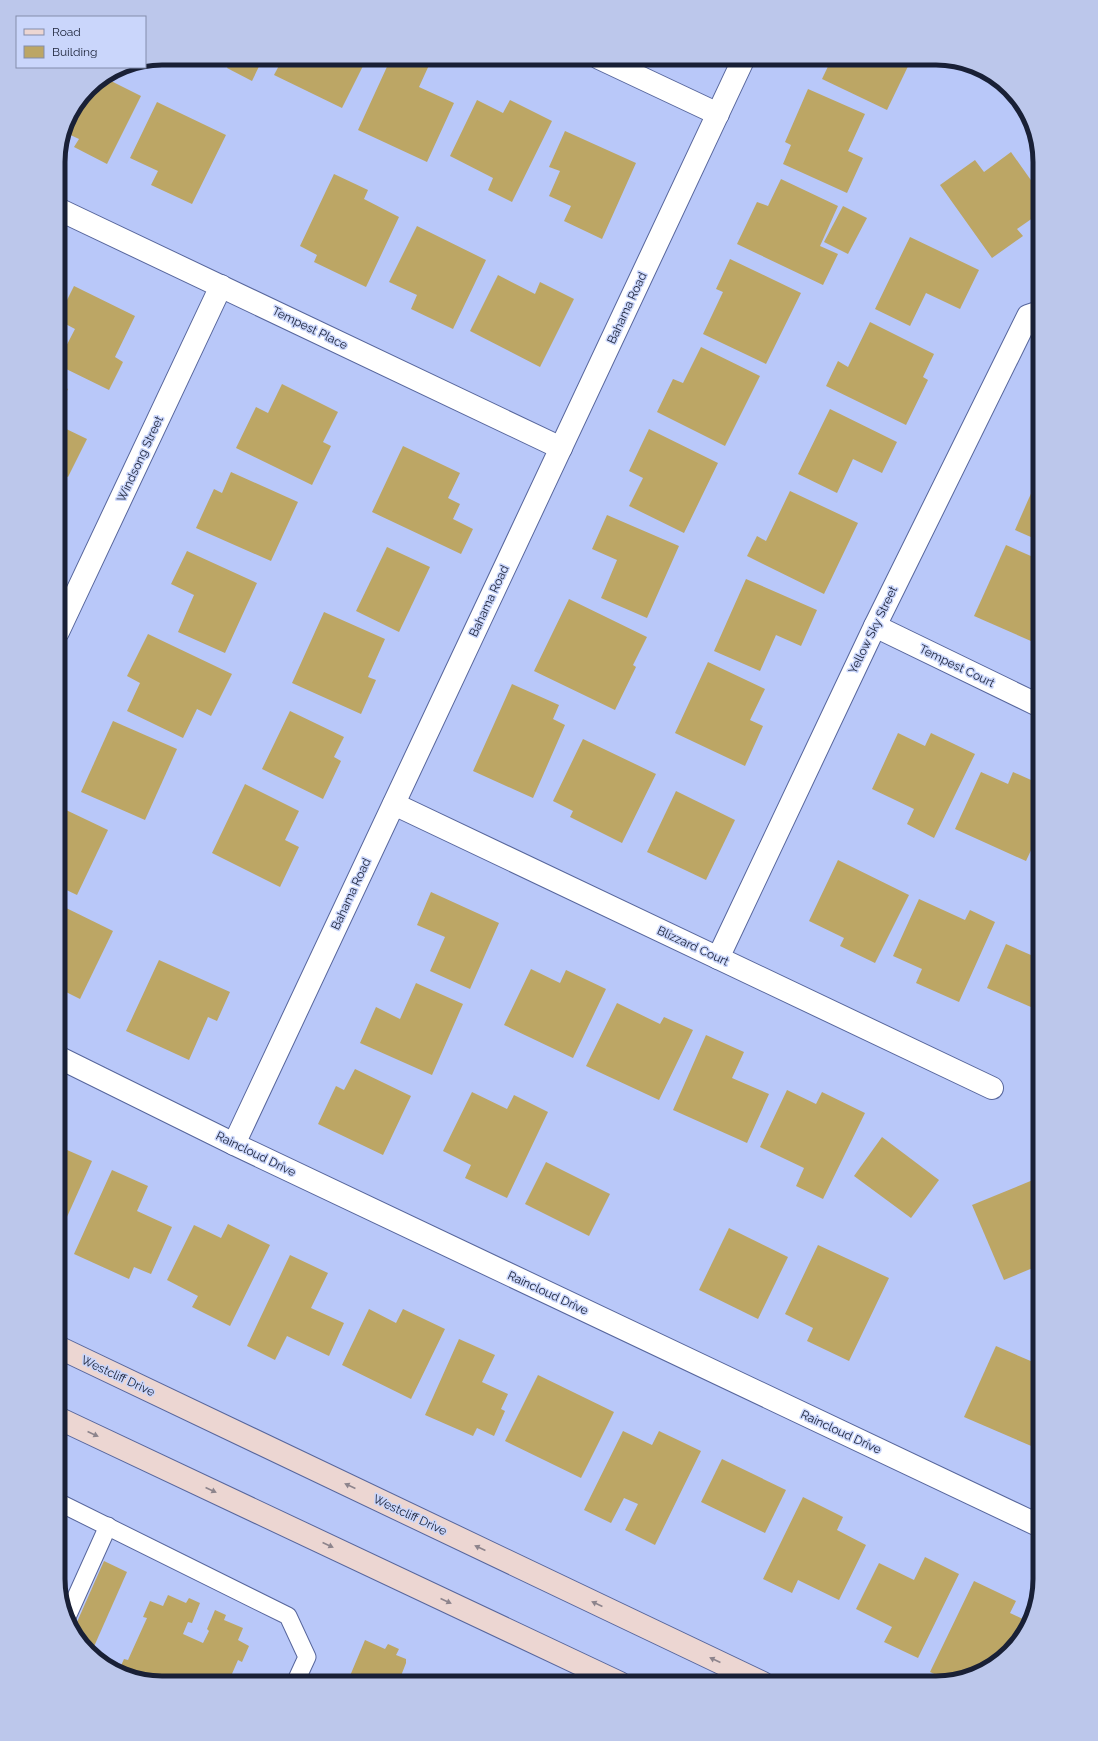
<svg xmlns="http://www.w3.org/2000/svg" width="1098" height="1741" font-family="Raleway,sans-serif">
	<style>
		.building { fill: #bca665 }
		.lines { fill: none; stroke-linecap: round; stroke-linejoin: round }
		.lane-casing { stroke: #57669c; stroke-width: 19 }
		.street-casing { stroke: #57669c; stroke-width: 24 }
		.secondary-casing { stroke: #57669c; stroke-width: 24 }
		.lane { stroke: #fff; stroke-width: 17 }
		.street { stroke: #fff; stroke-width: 22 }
		.secondary { stroke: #ecd6d2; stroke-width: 22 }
		.oneway { fill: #8d848c }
		.labels { text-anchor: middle; stroke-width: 3; stroke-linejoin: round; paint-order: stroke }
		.street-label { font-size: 12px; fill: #192036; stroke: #cad6fb }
		.rim { fill: none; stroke: #192036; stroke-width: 5 }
	</style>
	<rect width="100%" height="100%" fill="#b9c8f9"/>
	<g class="building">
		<path d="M232 58H263L252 81 227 68Z"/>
		<path d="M283 58H367L342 108 274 75Z"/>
		<path d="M391 58H420L430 63 419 87 454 103 427 162 358 130Z"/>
		<path d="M832 58H912L887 110 822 79Z"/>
		<path d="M105 78 141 96 107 164 74 147 79 139 64 132 69 116 89 88Z"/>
		<path d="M808 89 865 114 848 151 863 158 847 193 783 164 791 145 785 142Z"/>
		<path d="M477 100 503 113 510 100 552 121 512 202 488 190 493 178 450 156Z"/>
		<path d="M157 102 226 135 192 204 151 185 158 171 130 158Z"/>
		<path d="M565 131 636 163 602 239 564 221 571 206 549 196 560 171 549 167Z"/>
		<path d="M1011 152 1040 193V213L1017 229 1023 236 992 258 940 185 975 160 984 172Z"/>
		<path d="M334 174 368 190 364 199 399 217 366 287 314 262 317 255 300 246Z"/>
		<path d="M781 179 838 206 820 246 838 254 823 285 737 244 757 202 768 206Z"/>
		<path d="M843 206 867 218 848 254 824 242Z"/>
		<path d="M417 226 486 260 453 329 411 309 417 295 389 282Z"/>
		<path d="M910 237 979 270 960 309 926 293 910 326 875 309Z"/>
		<path d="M730 259 801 293 766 364 703 334 723 292 716 289Z"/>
		<path d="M498 275 535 294 540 282 574 299 540 367 470 331Z"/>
		<path d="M74 286 135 316 115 357 123 362 109 390 58 365V362L75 329 58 320V318Z"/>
		<path d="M870 322 934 354 923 377 928 380 906 425 826 386 838 361 848 367Z"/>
		<path d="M701 347 760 376 725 446 657 412 673 379 683 383Z"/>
		<path d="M58 384 68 389 58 409Z"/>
		<path d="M282 384 338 412 323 442 331 446 312 485 236 448 256 407 268 413Z"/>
		<path d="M830 409 897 442 882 473 853 459 837 493 798 474Z"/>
		<path d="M58 425 87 439 68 477 58 472Z"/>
		<path d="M649 429 718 463 684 533 629 506 643 478 629 471Z"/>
		<path d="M403 446 460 473 448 498 460 504 453 519 473 529 461 554 372 512Z"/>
		<path d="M231 472 298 502 271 561 196 528 214 489 222 493Z"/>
		<path d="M1040 473V541L1015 530Z"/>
		<path d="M790 491 858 523 824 594 747 556 757 536 766 541Z"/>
		<path d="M607 515 679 546 647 618 601 598 617 560 592 549Z"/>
		<path d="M1006 545 1040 560V645L974 616Z"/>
		<path d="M387 547 430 567 399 632 356 611Z"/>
		<path d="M187 551 257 583 225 653 178 632 194 595 171 584Z"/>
		<path d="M746 579 817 610 801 646 776 635 760 671 714 651Z"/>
		<path d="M569 599 647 637 633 665 636 667 615 710 534 671Z"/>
		<path d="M324 612 385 639 368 677 376 680 361 714 292 683Z"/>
		<path d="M148 634 232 674 211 716 197 709 183 738 127 711 140 683 127 676Z"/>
		<path d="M708 662 765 689 750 720 763 726 745 766 675 733Z"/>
		<path d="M512 684 559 705 553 719 565 725 533 798 473 771Z"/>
		<path d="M290 711 344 737 334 757 341 761 323 799 262 769Z"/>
		<path d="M113 721 177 749 145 820 81 792Z"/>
		<path d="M898 733 925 746 931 733 975 754 934 838 907 824 914 809 872 789Z"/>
		<path d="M583 739 656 774 622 843 570 817 573 811 553 801Z"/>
		<path d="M981 772 1008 784 1013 772 1040 784V831L1026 861 955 829Z"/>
		<path d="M245 784 299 811 285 840 299 847 280 887 212 853Z"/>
		<path d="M676 791 735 820 706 880 647 852Z"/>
		<path d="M66 810 108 830 77 895 58 886V827Z"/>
		<path d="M838 860 909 895 875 963 840 946 844 938 809 921Z"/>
		<path d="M431 892 499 923 470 989 430 971 445 937 417 925Z"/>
		<path d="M919 899 965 920 970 910 995 922 959 1002 916 983 922 969 893 956Z"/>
		<path d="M58 904 113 931 80 999 58 988Z"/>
		<path d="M1006 944 1040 959V1011L987 988Z"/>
		<path d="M159 960 230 992 217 1021 208 1017 189 1060 126 1031Z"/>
		<path d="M531 969 560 983 566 970 606 989 573 1058 504 1025Z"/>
		<path d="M416 983 463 1004 432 1075 360 1043 376 1007 400 1019Z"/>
		<path d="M617 1003 660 1024 664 1017 693 1030 659 1100 586 1066Z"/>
		<path d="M706 1035 744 1052 732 1078 769 1094 747 1143 673 1110Z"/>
		<path d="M355 1069 411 1096 383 1155 318 1124 336 1086 344 1090Z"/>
		<path d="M787 1090 816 1104 822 1092 865 1113 823 1199 796 1186 804 1168 760 1147Z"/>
		<path d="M472 1092 507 1109 514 1095 548 1112 507 1198 465 1178 471 1165 443 1151Z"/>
		<path d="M882 1137 939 1180 911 1218 854 1176Z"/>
		<path d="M58 1146 92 1161 58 1237Z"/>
		<path d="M546 1162 610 1194 589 1236 525 1204Z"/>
		<path d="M112 1170 148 1186 137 1211 172 1227 151 1274 134 1267 129 1279 74 1254Z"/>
		<path d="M1033 1180 1040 1197V1265L1004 1280 972 1205Z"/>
		<path d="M228 1224 270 1245 230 1326 192 1307 198 1296 167 1280 194 1225 221 1238Z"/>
		<path d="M729 1228 788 1257 758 1319 699 1290Z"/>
		<path d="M818 1245 889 1278 849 1361 807 1341 813 1328 785 1314Z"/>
		<path d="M290 1255 328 1273 311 1308 344 1323 329 1356 287 1336 275 1360 247 1346Z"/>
		<path d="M369 1309 396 1323 403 1309 445 1329 411 1399 342 1365Z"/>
		<path d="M459 1339 495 1355 482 1382 508 1394 501 1409 505 1411 494 1436 477 1428 473 1436 425 1415Z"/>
		<path d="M996 1346 1040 1365V1439L1036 1448 964 1417Z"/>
		<path d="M538 1375 614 1412 581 1478 505 1441Z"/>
		<path d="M623 1431 652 1445 659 1431 701 1451 655 1545 625 1530 638 1504 624 1498 611 1523 584 1510Z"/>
		<path d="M722 1459 786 1490 765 1533 701 1502Z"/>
		<path d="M803 1497 843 1517 837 1530 866 1545 839 1600 798 1580 792 1593 763 1579Z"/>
		<path d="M925 1557 959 1574 918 1658 884 1642 892 1627 856 1609 879 1563 914 1580Z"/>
		<path d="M104 1561 127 1572 92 1651 73 1631Z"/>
		<path d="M974 1581 1016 1601 1010 1613 1027 1621 1023 1637 985 1670 977 1666 973 1674 948 1680 930 1672Z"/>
		<path d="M168 1595 186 1603 189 1598 200 1603 192 1623 188 1622 183 1634 203 1643 209 1631 207 1629 215 1610 226 1615 224 1620 243 1628 238 1640 249 1646 242 1662 238 1660 228 1683H176L163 1677 161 1683H155L119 1670 124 1659 128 1660 147 1618 143 1617 150 1601 163 1606Z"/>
		<path d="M365 1640 385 1649 388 1644 399 1649 396 1655 406 1659V1663L399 1681 403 1683H347Z"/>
	</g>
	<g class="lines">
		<g class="lane-casing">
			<g id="lane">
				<path d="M58 1502 288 1616 307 1657 295 1683"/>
				<path d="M67 1617 108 1526"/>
			</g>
		</g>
		<g class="street-casing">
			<g id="street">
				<path d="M599 58 718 114"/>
				<path d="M58 209 561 448"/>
				<path d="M875 626 1040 706"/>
				<path d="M58 632 221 286"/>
				<path d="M394 804 992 1088"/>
				<path d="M718 958 875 626 1028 316 1040 312"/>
				<path d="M58 1057 234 1144 1040 1526"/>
				<path d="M234 1144 744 58"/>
			</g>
		</g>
		<g class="secondary-casing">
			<g id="secondary">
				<path d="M58 1347 763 1683"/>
				<path d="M58 1418 620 1683"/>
			</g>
		</g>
		<use href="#lane" class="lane"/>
		<use href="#street" class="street"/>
		<use href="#secondary" class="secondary"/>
	</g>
	<defs><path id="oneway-solid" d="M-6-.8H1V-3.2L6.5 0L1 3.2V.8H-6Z"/></defs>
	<g class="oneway">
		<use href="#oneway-solid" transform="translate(93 1434) rotate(25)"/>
		<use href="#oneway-solid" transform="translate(350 1486) rotate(-155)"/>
		<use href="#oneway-solid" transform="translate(211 1490) rotate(25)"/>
		<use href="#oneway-solid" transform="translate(328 1545) rotate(25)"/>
		<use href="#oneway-solid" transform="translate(480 1548) rotate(-155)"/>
		<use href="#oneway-solid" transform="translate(446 1601) rotate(25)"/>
		<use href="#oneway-solid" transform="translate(597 1604) rotate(-155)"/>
		<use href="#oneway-solid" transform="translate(715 1660) rotate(-155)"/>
	</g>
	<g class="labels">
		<g class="street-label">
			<text transform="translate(627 308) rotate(-65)" y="4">Bahama Road</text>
			<text transform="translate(310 328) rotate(26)" y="4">Tempest Place</text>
			<text transform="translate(140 459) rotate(-65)" y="4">Windsong Street</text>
			<text transform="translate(489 601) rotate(-65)" y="4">Bahama Road</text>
			<text transform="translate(873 630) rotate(-64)" y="4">Yellow Sky Street</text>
			<text transform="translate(957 666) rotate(26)" y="4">Tempest Court</text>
			<text transform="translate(351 894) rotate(-65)" y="4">Bahama Road</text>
			<text transform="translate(693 946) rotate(25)" y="4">Blizzard Court</text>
			<text transform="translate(256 1154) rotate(26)" y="4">Raincloud Drive</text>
			<text transform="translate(548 1293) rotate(25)" y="4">Raincloud Drive</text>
			<text transform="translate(118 1376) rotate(25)" y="4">Westcliff Drive</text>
			<text transform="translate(841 1432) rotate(25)" y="4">Raincloud Drive</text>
			<text transform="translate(410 1515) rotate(25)" y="4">Westcliff Drive</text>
		</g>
	</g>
	<path d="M0 0H1098V1741H0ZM162 65H936A97 97 0 0 1 1033 162V1579A97 97 0 0 1 936 1676H162A97 97 0 0 1 65 1579V162A97 97 0 0 1 162 65Z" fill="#bcc7eb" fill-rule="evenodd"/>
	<path class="rim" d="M162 65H936A97 97 0 0 1 1033 162V1579A97 97 0 0 1 936 1676H162A97 97 0 0 1 65 1579V162A97 97 0 0 1 162 65Z"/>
	<rect x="16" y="16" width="130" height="52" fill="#cad6fb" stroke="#838dac"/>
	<rect x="24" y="29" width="20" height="6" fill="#ecd6d2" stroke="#838dac"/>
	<text x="52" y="36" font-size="12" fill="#192036">Road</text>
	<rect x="24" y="46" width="20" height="12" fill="#bca665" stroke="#838dac"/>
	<text x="52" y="56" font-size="12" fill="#192036">Building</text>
</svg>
